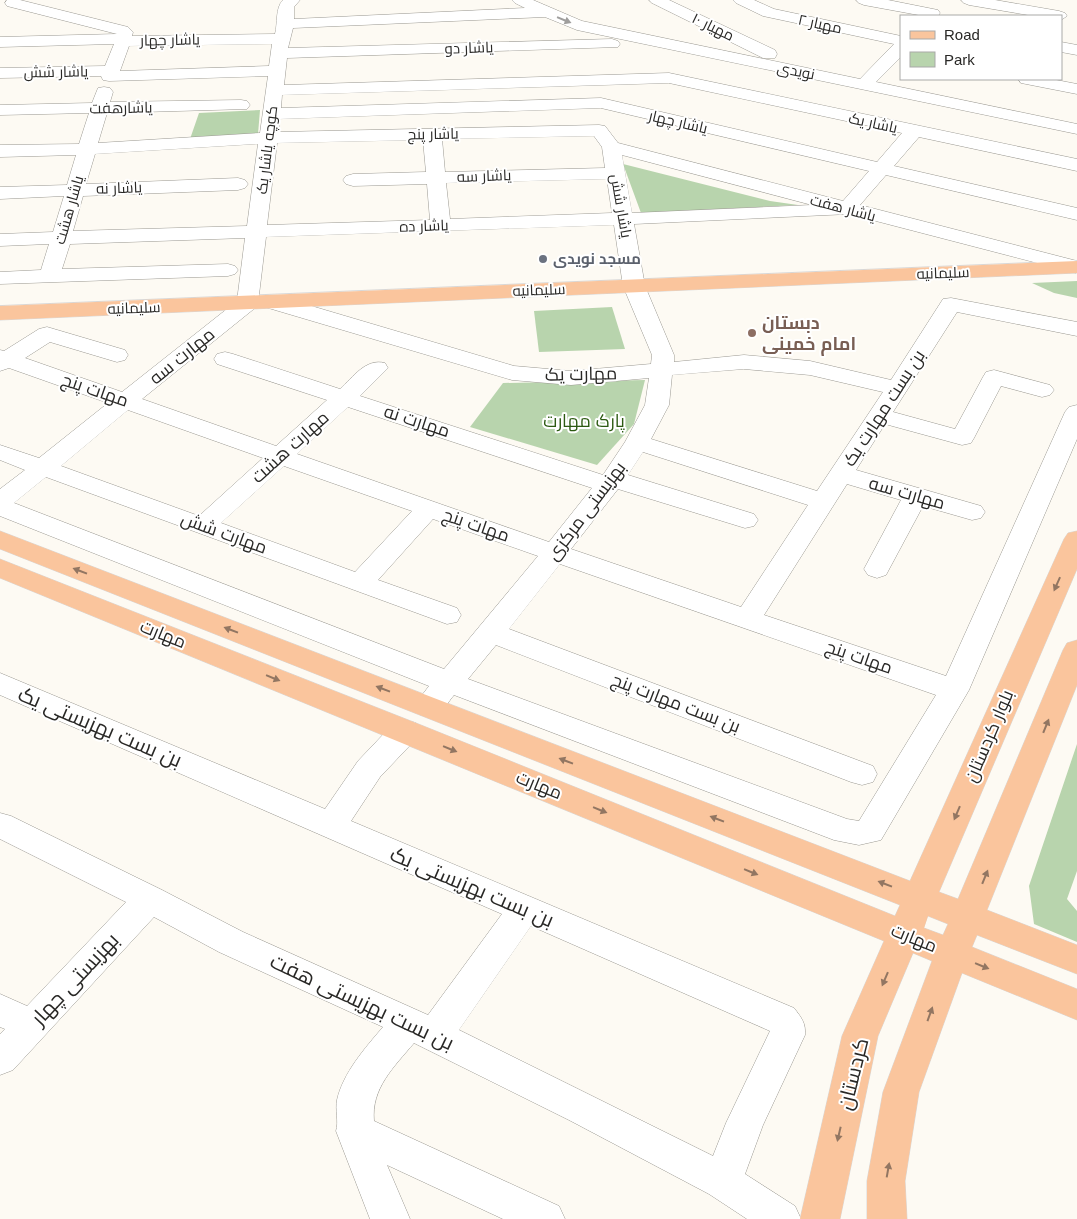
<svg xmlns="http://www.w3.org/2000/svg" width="1077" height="1219" font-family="Helvetica,Cairo,sans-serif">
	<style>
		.green { fill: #b8d4ad }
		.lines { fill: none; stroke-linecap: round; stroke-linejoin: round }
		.minor-casing { stroke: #9b9992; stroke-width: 1 }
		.major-casing { stroke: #d8d8d8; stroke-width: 1 }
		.minor { fill: #fff; fill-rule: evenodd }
		.major { fill: #fac59d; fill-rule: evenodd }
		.oneway { fill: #9f9e9d }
		.oneway2 { fill: #927662 }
		.worship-dot { fill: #6b7280; stroke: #fff; stroke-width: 2 }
		.education-dot { fill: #8d6e63; stroke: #fff; stroke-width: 2 }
		.labels { text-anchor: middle; stroke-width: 4; stroke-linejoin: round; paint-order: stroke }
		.far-street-label { font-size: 15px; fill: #292826; stroke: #fff }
		.far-worship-label { font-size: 15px; font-weight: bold; fill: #5b616d; stroke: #fff; text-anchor: start }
		.education-label { font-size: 18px; font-weight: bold; fill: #785e54; stroke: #fff; text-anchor: start }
		.street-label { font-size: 18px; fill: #292826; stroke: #fff }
		.park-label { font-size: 18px; fill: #2c5a12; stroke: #fff }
		.near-street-label { font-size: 21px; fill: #292826; stroke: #fff }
	</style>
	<rect width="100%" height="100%" fill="#fdfaf3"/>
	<g class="green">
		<path d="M260 110 258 134 190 139 199 113Z"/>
		<path d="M623 164 770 201 798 205 641 213Z"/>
		<path d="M1077 281V298L1054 293 1032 283Z"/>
		<path d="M612 307 625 349 539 352 534 311Z"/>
		<path d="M645 380 634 424 597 465 470 427 503 383Z"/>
		<path d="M1077 744V871L1067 899 1077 911V942L1034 924 1029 886Z"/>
	</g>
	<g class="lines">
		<g class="minor-casing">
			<g id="minor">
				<path d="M7 0H20L128 27 133 32 132 36 275 34C278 23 275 8 283 0H300L294 7V19L525 8 515 3 512 0H533L582 21 860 79 894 44 763 16 736 3 733 0H754L774 9 901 36V57L876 82 1077 124V134L577 30 545 17 293 28 288 48 612 39 618 41 620 44 618 47 287 58 284 85 669 73 1077 159V171L919 137 894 166 1077 208V220L886 175 860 205 1077 261 1076 273 849 214 634 224 645 286 674 355V362L744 355 810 361 891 380 943 299 951 298 1077 322V336L957 312 893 412 955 429 983 377 986 372 994 370 1050 385 1054 390 1050 395 1042 397 1001 386 974 438 971 443 962 445 885 424 856 470 981 506 985 512 981 518 972 520 923 506 886 575 877 578 868 575 864 569 901 500 847 484 764 615 946 676 1065 412 1069 407 1077 405V439L969 690 881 840 859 845 834 840 454 695C442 710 438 721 418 714L413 707 429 686 0 516V489L25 470 0 460V445L39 458 108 403 9 368 0 371V350L4 351 39 329 47 327 125 350 128 355 125 360 117 362 50 342 25 358 122 392 237 301 245 238 70 244 62 269 228 264 235 266 238 270 235 274 228 276 0 284V272L41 270 49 244 0 246V234L53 232 64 196 0 199V187L67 185 76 155 0 157V145L79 144 89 113 0 115V105L92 103 98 88 104 87 110 88 113 92 110 102 241 100 247 101 250 105 247 109 107 113 98 143 260 133 268 76 109 81 103 80 101 76 0 78V68L105 66 114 44 0 47V37L117 34 7 6 5 3ZM272 44 269 66 120 71 129 46ZM669 83 902 133 877 162 601 98 281 108 282 95ZM601 108 869 171 843 201 618 143 605 126 599 125 278 132 280 119ZM594 136 602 147 605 168 445 172 442 139ZM423 140 426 172 353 174 346 176 343 180 346 184 353 186 427 184 430 220 267 225 277 143ZM258 144 247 226 73 231 83 196 238 190 245 188 248 184 245 180 238 178 86 184 95 154ZM622 155 812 205 632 213ZM607 179 612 213 450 219 446 183ZM614 225 623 286 652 355 651 364 571 371 514 366 281 297 273 296 265 297 262 302 265 307 512 380 571 385 649 378 645 405 625 442 603 475 360 396 388 368 385 363C366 358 353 377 340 389L233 354 225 352 217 354 214 359 217 364 327 400 276 446 142 399 255 308 258 303 266 237ZM744 369 810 375 883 392 817 491 651 439 669 405 672 375ZM348 407 592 488 549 542 297 454ZM128 410 263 458 199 516 61 466ZM643 452 808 505 741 607 571 549 618 489 745 528 754 526 758 520 754 514 628 475ZM284 466 412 511 355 572 221 523ZM46 477 447 624 457 622 461 615 457 608 378 580 433 519 538 556 444 669 14 503ZM560 564 936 695 859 821 847 819 468 679 496 645 851 782 862 785 873 782 877 774 873 766 509 629Z"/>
				<path d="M649 0H669L775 50 777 54 775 58H763L652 3Z"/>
				<path d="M856 0H888L938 10 940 13 938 16H924L864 5 859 3Z"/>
				<path d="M961 0H995L1059 11 1065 13 1067 16 1061 20V16H1034L969 5 964 3Z"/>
				<path d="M1061 42 1077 45V55L1061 52Z"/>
				<path d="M1018 79H1051L1077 84V94L1021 83Z"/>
				<path d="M0 673 325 809 358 761 394 723 405 720 416 723 420 731 416 739 380 777 351 821 794 1008C801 1017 806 1023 805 1035L763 1125 745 1174 795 1206 801 1219H747L709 1194 569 1120 414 1043C394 1067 371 1088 374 1121L559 1206 565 1219H503L387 1165 410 1219H370L336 1131C339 1122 335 1110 337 1100 343 1073 365 1048 383 1027L219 952 154 917 13 1070 0 1075V1034L5 1029 0 1027V994L27 1006 126 902 0 839V813L11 816 162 890 243 932 428 1015 502 914 0 695ZM531 926 770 1031 726 1123 713 1156 459 1030Z"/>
			</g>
		</g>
		<g class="major-casing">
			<g id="major">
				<path d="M1077 261V273L0 320V306Z"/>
				<path d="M0 531 910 881 1064 539 1068 533 1077 531V569L939 892 958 899 1063 650 1067 643 1077 640V685L987 910 1077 945V974L977 935 972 947 1077 989V1020L962 973 919 1092 905 1181 907 1219H867V1181L883 1092 932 961 913 953 878 1036 840 1219H800L842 1036 884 941 0 578V559L416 723 895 916 900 905 0 549ZM928 916 948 924 943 935 924 928Z"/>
			</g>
		</g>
		<use href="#minor" class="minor"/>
		<use href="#major" class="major"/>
	</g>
	<defs><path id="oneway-solid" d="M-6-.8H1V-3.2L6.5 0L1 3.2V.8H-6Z" transform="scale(1.25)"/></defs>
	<use class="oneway" href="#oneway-solid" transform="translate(564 20) rotate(22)"/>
	<g class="oneway2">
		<use href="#oneway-solid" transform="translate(80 571) rotate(-159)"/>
		<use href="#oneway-solid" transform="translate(1057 584) rotate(114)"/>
		<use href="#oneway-solid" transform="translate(231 630) rotate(-159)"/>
		<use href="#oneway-solid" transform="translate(273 678) rotate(22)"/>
		<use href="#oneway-solid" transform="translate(383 689) rotate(-159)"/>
		<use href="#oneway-solid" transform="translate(1046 726) rotate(-68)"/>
		<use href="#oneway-solid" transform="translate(450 749) rotate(22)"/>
		<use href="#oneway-solid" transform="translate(566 761) rotate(-159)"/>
		<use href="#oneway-solid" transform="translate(600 810) rotate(22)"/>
		<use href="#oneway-solid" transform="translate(957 813) rotate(113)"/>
		<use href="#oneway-solid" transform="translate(717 819) rotate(-159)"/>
		<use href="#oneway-solid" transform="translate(751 872) rotate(22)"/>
		<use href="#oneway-solid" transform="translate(985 877) rotate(-68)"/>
		<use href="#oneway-solid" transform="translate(885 884) rotate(-159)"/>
		<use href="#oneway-solid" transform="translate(982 966) rotate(22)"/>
		<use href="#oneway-solid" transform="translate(885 979) rotate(113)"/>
		<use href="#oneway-solid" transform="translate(930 1014) rotate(-70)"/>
		<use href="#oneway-solid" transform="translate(839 1134) rotate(103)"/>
		<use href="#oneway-solid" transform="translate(888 1170) rotate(-80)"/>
	</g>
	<circle class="worship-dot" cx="543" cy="259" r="5"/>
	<circle class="education-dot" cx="752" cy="333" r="5"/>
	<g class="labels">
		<g class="far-street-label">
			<text transform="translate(820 24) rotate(12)" y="5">مهیار ۲</text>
			<text transform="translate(713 27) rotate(26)" y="5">مهیار ۱۰</text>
			<text transform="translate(170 40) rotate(-1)" y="5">یاشار چهار</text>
			<text transform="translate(469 48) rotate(-2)" y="5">یاشار دو</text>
			<text transform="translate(796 71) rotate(11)" y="5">نویدی</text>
			<text transform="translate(56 72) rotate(-1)" y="5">یاشار شش</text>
			<text transform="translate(121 108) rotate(-1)" y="5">یاشارهفت</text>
			<text transform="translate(678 122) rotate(13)" y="5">یاشار چهار</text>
			<text transform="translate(873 123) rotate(12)" y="5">یاشار یک</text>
			<text transform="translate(433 134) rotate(-1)" y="5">یاشار پنج</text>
			<text transform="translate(267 150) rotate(-83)" y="5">کوچه یاشار یک</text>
			<text transform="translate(484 176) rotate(-2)" y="5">یاشار سه</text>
			<text transform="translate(119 188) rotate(-2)" y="5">یاشار نه</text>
			<text transform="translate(621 206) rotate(80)" y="5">یاشار شش</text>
			<text transform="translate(843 208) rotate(15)" y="5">یاشار هفت</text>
			<text transform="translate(69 210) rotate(-74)" y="5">یاشار هشت</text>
			<text transform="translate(424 226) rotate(-2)" y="5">یاشار ده</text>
			<text transform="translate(943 273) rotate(-2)" y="5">سلیمانیه</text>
			<text transform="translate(539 290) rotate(-2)" y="5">سلیمانیه</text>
			<text transform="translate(134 308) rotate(-2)" y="5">سلیمانیه</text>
		</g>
		<g class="far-worship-label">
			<text x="553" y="264">مسجد نویدی</text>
		</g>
		<g class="education-label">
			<text x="762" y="329">دبستان<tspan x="762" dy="21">امام خمینی</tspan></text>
		</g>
		<g class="street-label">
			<text transform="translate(182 356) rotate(-39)" y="6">مهارت سه</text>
			<text transform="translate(581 374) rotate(-1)" y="6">مهارت یک</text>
			<text transform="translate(95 390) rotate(19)" y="6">مهات پنج</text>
			<text transform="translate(884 408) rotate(-57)" y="6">بن بست مهارت یک</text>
			<text transform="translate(417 421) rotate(18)" y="6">مهارت نه</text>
			<text transform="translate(290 447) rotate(-42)" y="6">مهارت هشت</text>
			<text transform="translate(907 493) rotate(16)" y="6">مهارت سه</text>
			<text transform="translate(586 511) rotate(-53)" y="6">بهزیستی مرکزی</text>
			<text transform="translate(476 525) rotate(19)" y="6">مهات پنج</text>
			<text transform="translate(224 533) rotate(20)" y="6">مهارت شش</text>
			<text transform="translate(163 634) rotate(22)" y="6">مهارت</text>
			<text transform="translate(859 657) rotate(19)" y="6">مهات پنج</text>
			<text transform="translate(676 703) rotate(21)" y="6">بن بست مهارت پنج</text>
			<text transform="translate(989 736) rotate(-67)" y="6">بلوار کردستان</text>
			<text transform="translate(539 785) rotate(22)" y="6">مهارت</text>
			<text transform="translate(914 938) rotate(22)" y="6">مهارت</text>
		</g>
		<g class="park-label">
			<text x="584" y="427">پارک مهارت</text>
		</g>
		<g class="near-street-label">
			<text transform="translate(100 727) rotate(23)" y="7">بن بست بهزیستی یک</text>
			<text transform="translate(472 887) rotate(23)" y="7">بن بست بهزیستی یک</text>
			<text transform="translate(75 979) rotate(-47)" y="7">بهزیستی چهار</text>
			<text transform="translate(362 1002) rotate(25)" y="7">بن بست بهزیستی هفت</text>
			<text transform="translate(853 1074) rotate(-76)" y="7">کردستان</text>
		</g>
	</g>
	<rect x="900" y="15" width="162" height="65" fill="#ffffff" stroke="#a9a9a8"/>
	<rect x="910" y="31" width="25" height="8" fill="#fac59d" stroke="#a9a9a8"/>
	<text x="944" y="40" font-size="15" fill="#292826">Road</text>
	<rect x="910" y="52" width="25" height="15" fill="#b8d4ad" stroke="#a9a9a8"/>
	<text x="944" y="65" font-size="15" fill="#292826">Park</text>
</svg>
